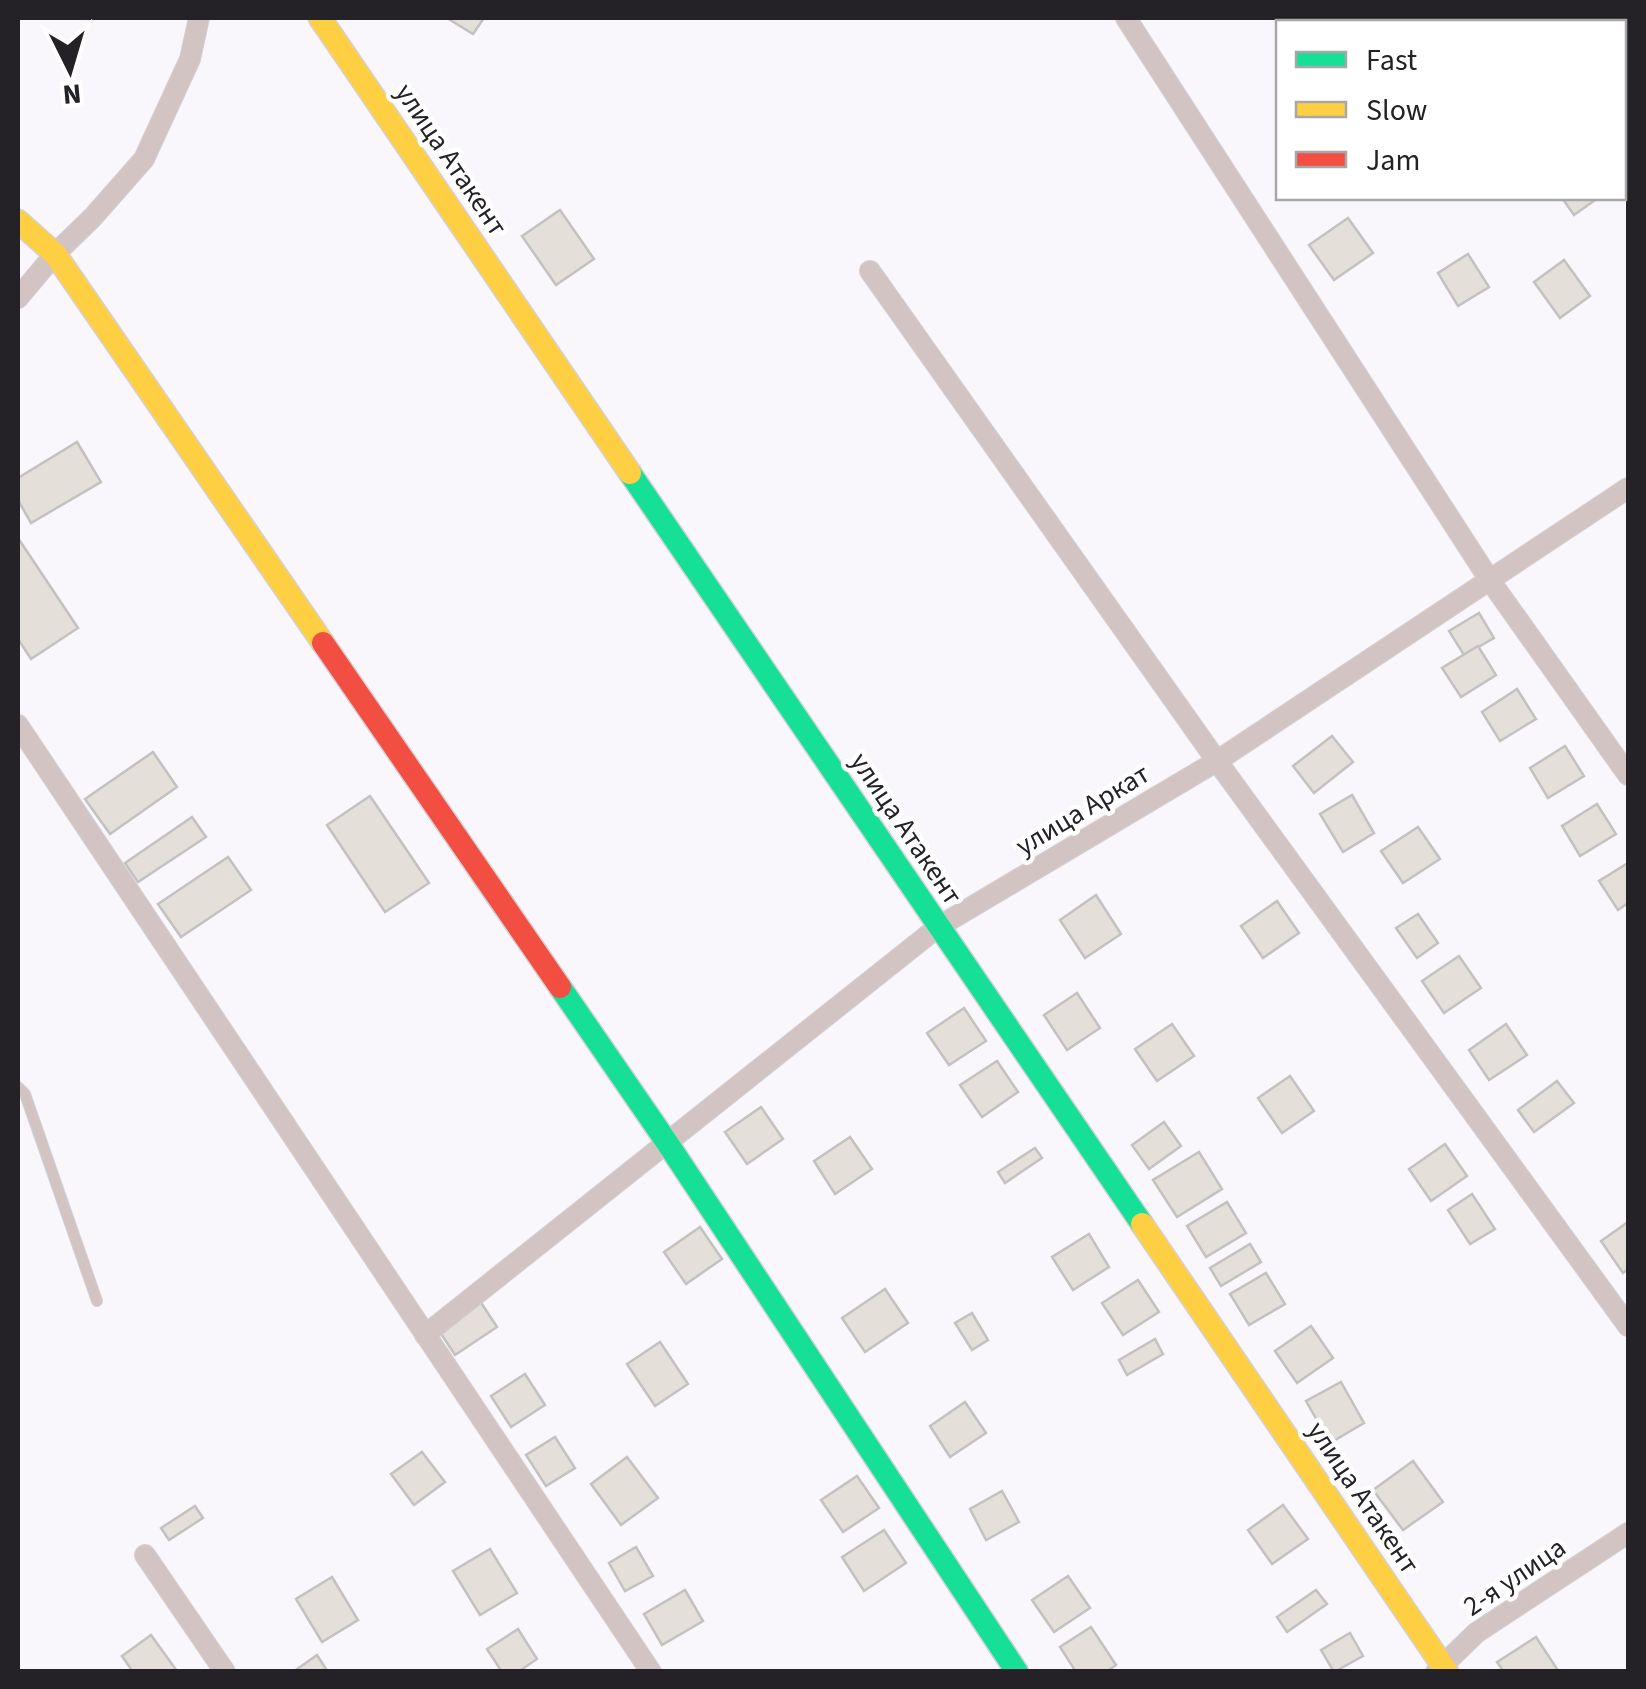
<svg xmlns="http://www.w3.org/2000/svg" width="1646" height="1689" font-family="'Source Sans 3',sans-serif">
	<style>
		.building { fill: #e5dfda; stroke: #c4c1c1; stroke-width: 2.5 }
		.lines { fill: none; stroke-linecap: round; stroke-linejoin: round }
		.lane-casing { stroke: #d3d1d5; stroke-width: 12 }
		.street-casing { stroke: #d3d1d5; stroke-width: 22 }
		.fast-casing { stroke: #d3d1d5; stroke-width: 25 }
		.slow-casing { stroke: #d3d1d5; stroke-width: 25 }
		.jam-casing { stroke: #d3d1d5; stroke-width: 25 }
		.lane { stroke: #d2c4c3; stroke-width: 10 }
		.street { stroke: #d2c4c3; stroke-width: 20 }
		.fast { stroke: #16e098; stroke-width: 22 }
		.slow { stroke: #ffcf43; stroke-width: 22 }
		.jam { stroke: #f24e42; stroke-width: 22 }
		.labels { text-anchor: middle; stroke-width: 9; stroke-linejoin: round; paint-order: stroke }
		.street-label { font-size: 28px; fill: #242226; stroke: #fff }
	</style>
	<rect width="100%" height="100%" fill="#f9f7fc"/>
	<g class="building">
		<path d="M447 18H484L473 34Z"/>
		<path d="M1562 198H1598L1574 215Z"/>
		<path d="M560 210 594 259 556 285 522 236Z"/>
		<path d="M1348 218 1373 253 1334 280 1309 245Z"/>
		<path d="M1468 254 1489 287 1458 306 1438 273Z"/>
		<path d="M1564 260 1590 296 1560 318 1534 282Z"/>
		<path d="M77 442 101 482 31 523 18 500V478Z"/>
		<path d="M20 541 78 628 31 659 18 639V543Z"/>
		<path d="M1479 613 1494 638 1464 655 1449 631Z"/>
		<path d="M1478 646 1496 675 1461 697 1442 668Z"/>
		<path d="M1517 689 1536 719 1500 741 1482 712Z"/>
		<path d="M1332 736 1353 762 1314 793 1293 766Z"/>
		<path d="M1565 746 1584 776 1548 798 1530 768Z"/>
		<path d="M153 752 177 787 110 834 85 799Z"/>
		<path d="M1352 795 1374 833 1343 852 1320 814Z"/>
		<path d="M370 796 429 883 385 912 327 825Z"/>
		<path d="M1597 804 1616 834 1580 856 1562 826Z"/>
		<path d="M192 817 206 837 138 882 125 863Z"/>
		<path d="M1418 827 1440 859 1403 883 1381 851Z"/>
		<path d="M228 857 251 890 181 937 158 904Z"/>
		<path d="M1628 863V903L1618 910 1599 881Z"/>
		<path d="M1096 895 1121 934 1085 958 1060 920Z"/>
		<path d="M1277 901 1299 933 1263 958 1241 926Z"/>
		<path d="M1418 914 1438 943 1417 958 1396 928Z"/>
		<path d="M1459 956 1481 988 1444 1013 1422 981Z"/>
		<path d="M1077 993 1100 1028 1067 1050 1044 1015Z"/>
		<path d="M964 1008 986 1041 949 1065 927 1033Z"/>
		<path d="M1172 1024 1194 1056 1157 1081 1135 1049Z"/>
		<path d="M1506 1024 1527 1055 1489 1080 1469 1050Z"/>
		<path d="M997 1061 1018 1092 982 1117 960 1085Z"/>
		<path d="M1290 1076 1314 1111 1282 1133 1258 1098Z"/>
		<path d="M1557 1081 1574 1103 1534 1132 1518 1110Z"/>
		<path d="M761 1107 783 1139 747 1164 725 1132Z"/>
		<path d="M1164 1122 1181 1146 1149 1169 1132 1145Z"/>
		<path d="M850 1137 872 1169 835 1194 814 1161Z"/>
		<path d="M1445 1144 1467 1176 1431 1201 1409 1169Z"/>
		<path d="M1035 1148 1042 1158 1005 1183 998 1172Z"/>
		<path d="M1199 1152 1222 1189 1177 1217 1153 1180Z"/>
		<path d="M1472 1194 1495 1229 1470 1244 1448 1210Z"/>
		<path d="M1227 1202 1246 1233 1206 1257 1187 1226Z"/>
		<path d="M1628 1222V1269L1623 1273 1601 1241Z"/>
		<path d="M700 1227 722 1259 686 1284 664 1252Z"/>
		<path d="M1089 1234 1109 1267 1073 1290 1052 1257Z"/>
		<path d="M1250 1244 1261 1262 1221 1286 1210 1268Z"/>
		<path d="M1266 1273 1285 1304 1249 1325 1230 1294Z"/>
		<path d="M1138 1280 1159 1312 1123 1335 1102 1303Z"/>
		<path d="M885 1289 908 1323 865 1352 842 1318Z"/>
		<path d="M480 1301 497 1327 455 1355 438 1329Z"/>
		<path d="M972 1313 988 1340 972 1350 955 1323Z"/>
		<path d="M1311 1326 1333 1358 1297 1383 1275 1351Z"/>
		<path d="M1155 1339 1163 1354 1127 1375 1119 1360Z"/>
		<path d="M660 1342 688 1384 655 1406 627 1364Z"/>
		<path d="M525 1374 545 1405 511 1427 491 1396Z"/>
		<path d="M1341 1382 1364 1423 1330 1443 1306 1401Z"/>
		<path d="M965 1402 986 1433 950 1457 930 1426Z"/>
		<path d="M555 1437 575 1468 546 1486 526 1455Z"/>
		<path d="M422 1452 445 1482 414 1505 391 1474Z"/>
		<path d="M627 1457 658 1498 621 1525 591 1484Z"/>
		<path d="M1413 1461 1443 1502 1403 1530 1373 1490Z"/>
		<path d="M857 1476 879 1508 843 1532 821 1500Z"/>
		<path d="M1002 1491 1019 1522 986 1540 970 1509Z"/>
		<path d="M1283 1505 1308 1539 1272 1564 1248 1530Z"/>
		<path d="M195 1506 203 1518 169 1540 161 1528Z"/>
		<path d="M884 1530 906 1563 864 1591 842 1557Z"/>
		<path d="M636 1547 653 1576 625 1591 609 1563Z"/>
		<path d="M490 1549 517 1593 480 1615 453 1571Z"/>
		<path d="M1068 1576 1090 1608 1054 1632 1032 1600Z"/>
		<path d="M332 1577 358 1620 322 1642 296 1599Z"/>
		<path d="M685 1590 703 1621 662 1645 644 1614Z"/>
		<path d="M1316 1590 1327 1604 1287 1632 1277 1617Z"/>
		<path d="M1091 1627 1116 1665 1106 1672H1076L1060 1647Z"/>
		<path d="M518 1629 537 1659 518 1672H502L487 1649Z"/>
		<path d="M1350 1633 1363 1656 1334 1672 1321 1650Z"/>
		<path d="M151 1635 177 1671 133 1672 122 1656Z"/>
		<path d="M1536 1637 1559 1672H1504L1497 1662Z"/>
		<path d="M317 1655 328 1672H293Z"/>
	</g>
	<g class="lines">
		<g class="lane-casing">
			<path id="lane" d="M18 1087 25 1094 97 1301"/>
		</g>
		<g class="street-casing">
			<g id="street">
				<path d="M1126 18 1489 579 1628 775"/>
				<path d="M1534 18 1537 22"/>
				<path d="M1624 143 1628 149"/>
				<path d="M870 271 1217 761 1628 488"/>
				<path d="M18 298 55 254 93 217 144 159 190 59 199 18"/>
				<path d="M18 725 651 1672"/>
				<path d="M425 1335 938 927 1217 761 1628 1326"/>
				<path d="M145 1555 225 1672"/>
				<path d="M1436 1672 1476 1633 1628 1533"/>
			</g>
		</g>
		<g class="fast-casing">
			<g id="fast">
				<path d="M630 473 1142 1224"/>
				<path d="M560 987 666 1141 1017 1672"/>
			</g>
		</g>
		<g class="slow-casing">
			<g id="slow">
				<path d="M320 18 630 473"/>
				<path d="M18 221 55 254 323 643"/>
				<path d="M1142 1224 1447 1672"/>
			</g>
		</g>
		<g class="jam-casing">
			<path id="jam" d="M323 643 560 987"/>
		</g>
		<use href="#lane" class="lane"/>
		<use href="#street" class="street"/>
		<use href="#fast" class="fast"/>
		<use href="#slow" class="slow"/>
		<use href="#jam" class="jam"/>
	</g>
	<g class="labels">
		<g class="street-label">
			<text transform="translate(452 159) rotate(56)" y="10">улица Атакент</text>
			<text transform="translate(1082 809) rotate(-31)" y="10">улица Аркат</text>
			<text transform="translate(907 828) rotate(56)" y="10">улица Атакент</text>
			<text transform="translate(1364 1497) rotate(56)" y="10">улица Атакент</text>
			<text transform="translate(1514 1576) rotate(-34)" y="10">2-я улица</text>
		</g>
	</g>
	<rect width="1646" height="1689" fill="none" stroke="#242226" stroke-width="40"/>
	<rect x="1276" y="20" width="350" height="180" fill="#ffffff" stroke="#a7a7a8" stroke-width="2.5"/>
	<rect x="1296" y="52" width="50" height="15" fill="#16e098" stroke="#a7a7a8" stroke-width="2.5"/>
	<text x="1366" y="70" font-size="30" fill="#242226">Fast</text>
	<rect x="1296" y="102" width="50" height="15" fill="#ffcf43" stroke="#a7a7a8" stroke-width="2.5"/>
	<text x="1366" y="120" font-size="30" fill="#242226">Slow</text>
	<rect x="1296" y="152" width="50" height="15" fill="#f24e42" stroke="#a7a7a8" stroke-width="2.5"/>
	<text x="1366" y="170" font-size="30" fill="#242226">Jam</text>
	<g transform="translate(70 70) rotate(175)" stroke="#ffffff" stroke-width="8" paint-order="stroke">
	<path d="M0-8L18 38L0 25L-18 38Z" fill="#242226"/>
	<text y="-15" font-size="28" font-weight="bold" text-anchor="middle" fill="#242226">N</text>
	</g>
</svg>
